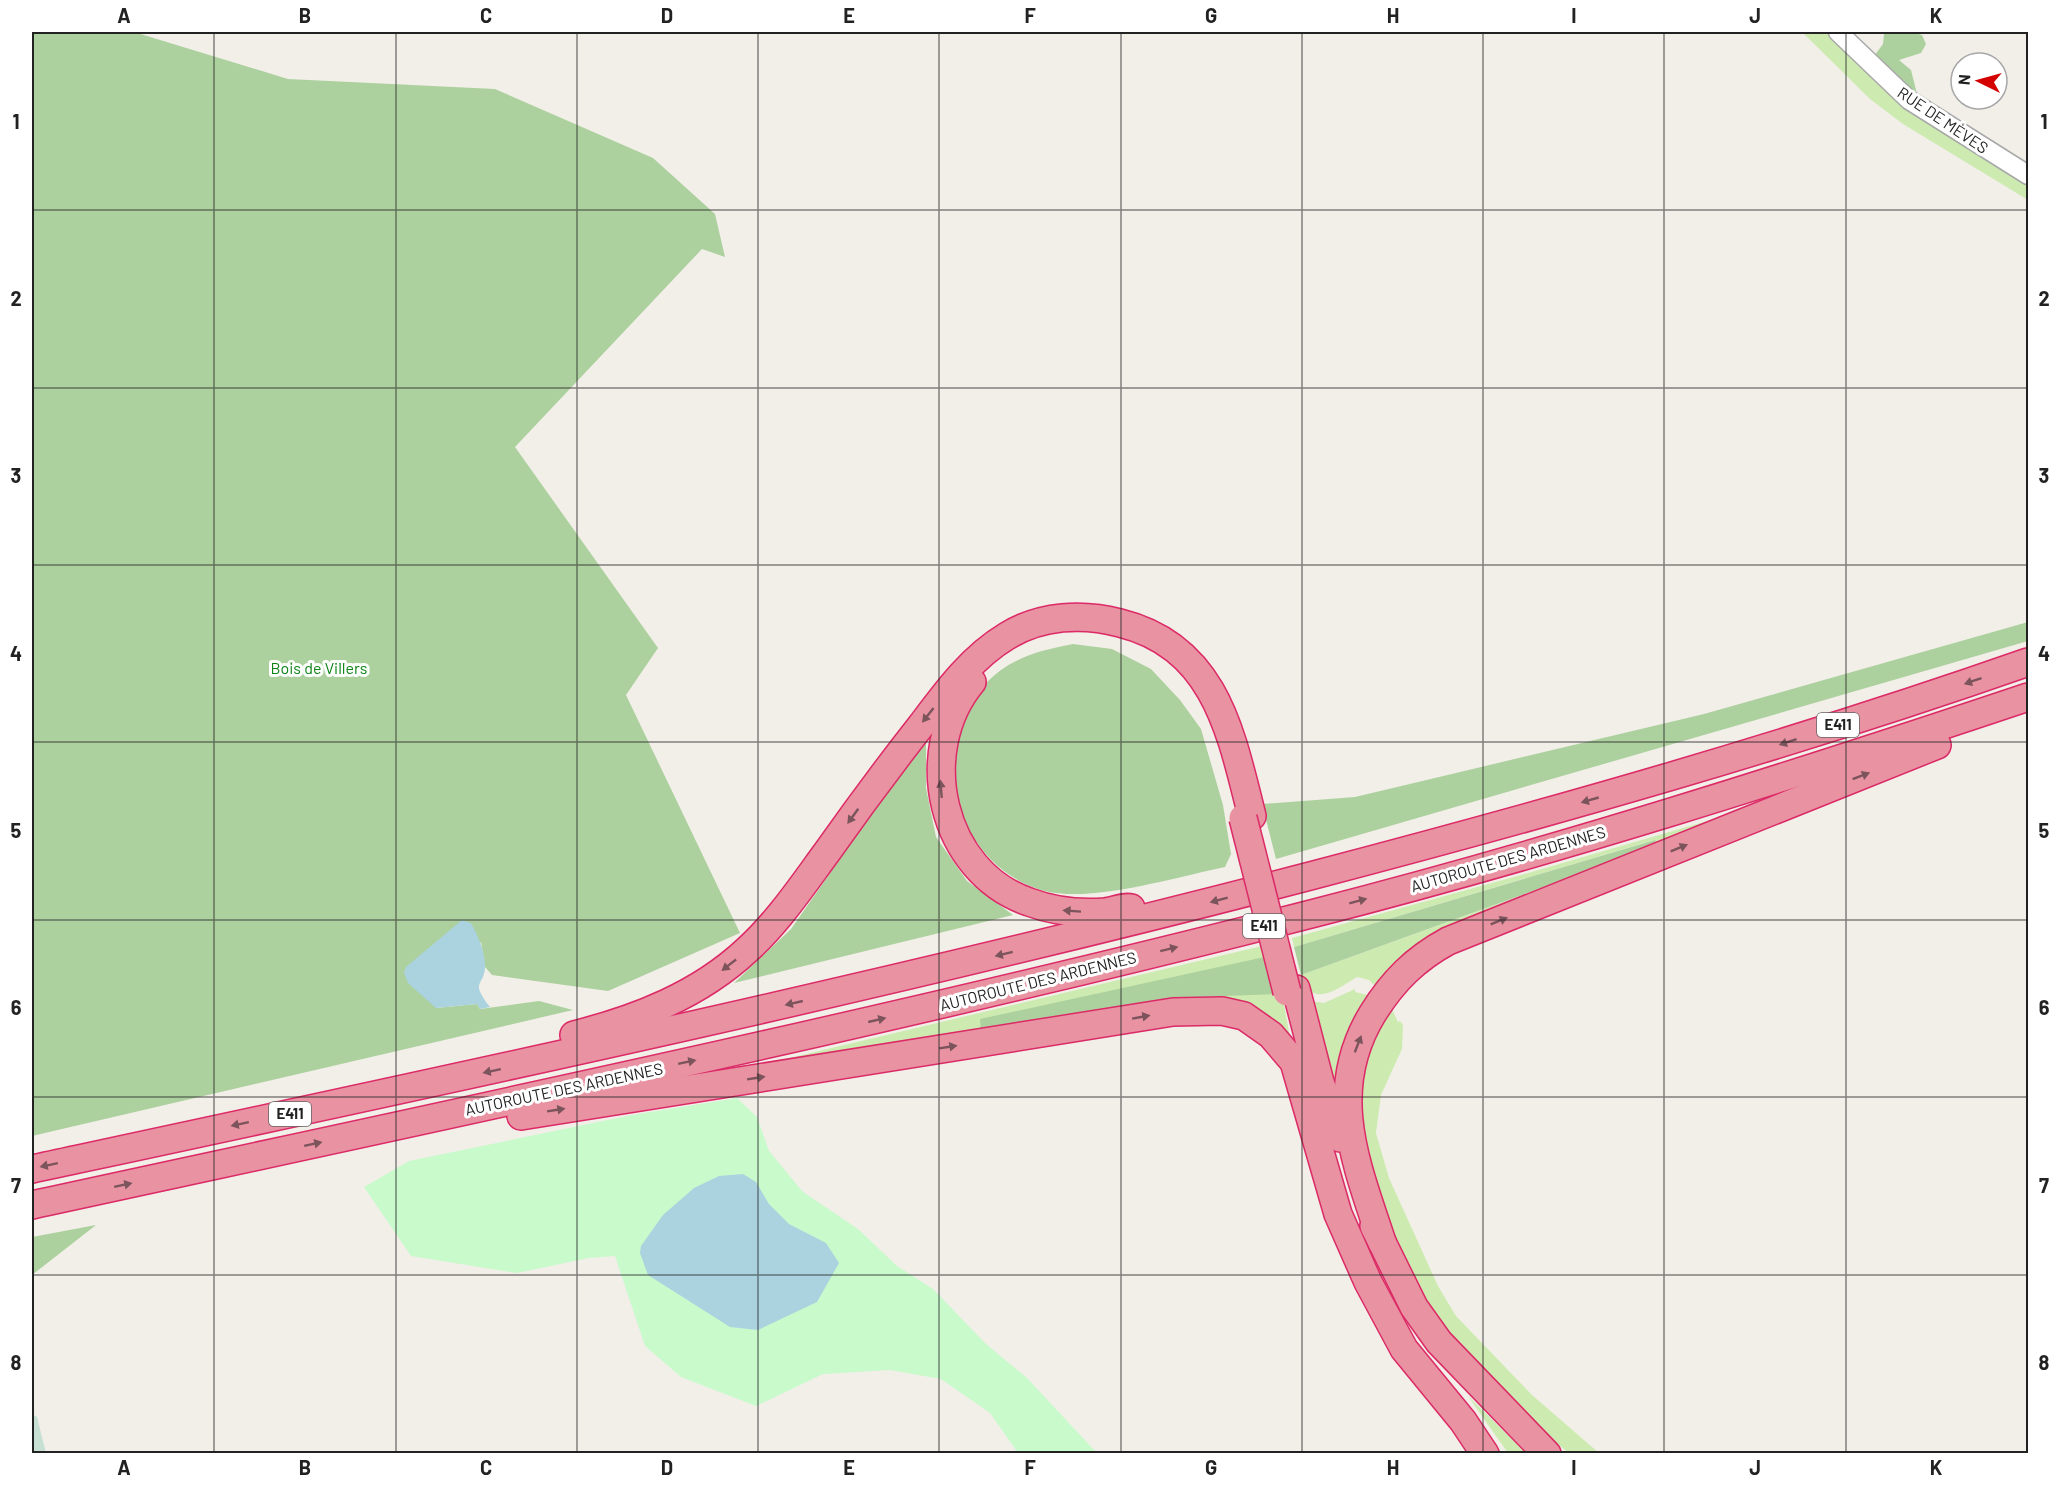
<svg xmlns="http://www.w3.org/2000/svg" width="2060" height="1485" font-family="Barlow,sans-serif">
	<style>
		.grass { fill: #cdebb0 }
		.forest { fill: #add19e }
		.wetland { fill: #c6e0d4 }
		.park { fill: #c8facc }
		.water { fill: #aad3df }
		.lines { fill: none; stroke-linecap: round; stroke-linejoin: round }
		.minor-casing { stroke: #a9a9a9; stroke-width: 21 }
		.highway-casing { stroke: #dc2a67; stroke-width: 30 }
		.minor { stroke: #fff; stroke-width: 18 }
		.highway { stroke: #e892a2; stroke-width: 27 }
		.highway-bridge-casing { stroke: #dc2a67; stroke-width: 30; stroke-linecap: butt }
		.highway-bridge { stroke: #e892a2; stroke-width: 27 }
		.oneway { fill: #7b545c }
		.grid { fill: none; stroke: #222; stroke-width: 1.5; stroke-opacity: 0.55 }
		.labels { text-anchor: middle; stroke-width: 6; stroke-linejoin: round; paint-order: stroke }
		.shield { fill: #fff; stroke: #646464; stroke-width: 1.5 }
		.shield-label { font-size: 15px; font-weight: bold; fill: #222 }
		.street-label { font-size: 16px; fill: #222; stroke: #fff }
		.park-label { font-size: 16px; fill: #0c8416; stroke: #fff }
		.neatline { fill: none; stroke: #222; stroke-width: 2 }
		.grid-label { font-size: 20px; text-anchor: middle; font-weight: bold; fill: #222 }
	</style>
	<rect width="100%" height="100%" fill="#f2efe9"/>
	<g class="grass">
		<path d="M1802 32H1830L2028 183V200L1903 124 1870 99Z"/>
		<path d="M1755 807 1497 916 1381 992 1369 980 1357 977C1340 987 1321 1004 1304 987L1301 975 1656 847 1654 840 1294 947 1292 938 1521 875Z"/>
		<path d="M1266 945 1269 956 981 1032 1199 997 1282 993 1290 1038 1259 1013 705 1078Z"/>
		<path d="M1355 989V992L1376 997 1343 1124 1310 1001 1324 1003Z"/>
		<path d="M1391 1007 1398 1022 1400 1021 1403 1025 1402 1049 1381 1095 1376 1133 1389 1178 1438 1286 1456 1316 1532 1395 1599 1453H1569L1535 1426 1432 1318 1385 1228 1358 1143 1362 1058Z"/>
		<path d="M1468 1396 1526 1453H1508Z"/>
	</g>
	<g class="forest">
		<path d="M32 32H134L288 79 495 89 653 158 715 214 725 257 702 249 515 447 658 648 626 695 740 933 608 991 492 975 485 967 481 942 436 1008 477 1004 480 1009 539 1001 573 1010 32 1136Z"/>
		<path d="M1881 32H1912L1922 35 1926 44 1921 53 1899 60 1911 70 1917 94 1874 56 1883 44 1884 34Z"/>
		<path d="M2028 622V641L1276 859 1262 804 1355 797 1704 714Z"/>
		<path d="M1073 644 1112 649 1151 669 1180 700 1201 729 1223 805 1231 854 1225 867C1176 877 1092 903 1045 891 948 865 920 730 1001 670 1023 654 1048 649 1073 644Z"/>
		<path d="M926 736V788L936 837 967 881 1013 915 734 983 791 929Z"/>
		<path d="M1655 840 1657 846 1301 975 1294 947Z"/>
		<path d="M1269 956 1279 994 1199 997 981 1032 980 1019Z"/>
		<path d="M96 1225 32 1275V1237Z"/>
	</g>
	<path class="wetland" d="M32 1414 37 1417 46 1453H32Z"/>
	<path class="park" d="M737 1098 757 1117 769 1151 803 1192 858 1229 897 1266 933 1289 986 1344 1027 1378 1097 1453H1018L990 1413 941 1379 890 1370 823 1374 756 1406 681 1377 645 1346 615 1256 589 1258 517 1273 411 1256 364 1187 409 1161 632 1115Z"/>
	<g class="water">
		<path d="M462 920 471 923C478 936 484 949 485 964 486 987 468 979 490 1007L480 1009 477 1004 436 1008 408 983 404 973 406 967Z"/>
		<path d="M743 1174 756 1182 769 1204 789 1224 826 1243 839 1263 817 1302 758 1330 730 1327 648 1275 640 1253 641 1246 663 1215 694 1188 719 1176Z"/>
	</g>
	<g class="lines">
		<g class="minor-casing">
			<path id="minor" d="M1838 32 1909 100 2028 175"/>
		</g>
		<g class="highway-casing">
			<g id="highway">
				<path d="M972 682C914 752 941 872 1029 902 1053 911 1079 914 1105 912 1114 911 1124 906 1131 908"/>
				<path d="M1296 989 1320 1082 1340 1138"/>
				<path d="M574 1035C637 1019 699 995 747 950 778 922 802 886 827 852 858 808 890 765 923 723 947 691 972 657 1007 636 1041 615 1083 613 1120 623 1216 647 1231 733 1252 816"/>
				<path d="M521 1116 1173 1012 1222 1011 1244 1016 1271 1035 1294 1062 1338 1214 1368 1282 1404 1349 1463 1421 1485 1454"/>
				<path d="M32 1169C461 1077 889 986 1314 875 1554 812 1794 744 2028 662"/>
				<path d="M32 1205C460 1112 890 1022 1315 913 1556 851 1792 776 2028 697"/>
				<path d="M1374 1226 1414 1307 1439 1342 1547 1454"/>
				<path d="M1382 1242C1356 1163 1325 1091 1373 1013 1393 981 1415 959 1448 941L1937 745"/>
			</g>
		</g>
		<use href="#minor" class="minor"/>
		<use href="#highway" class="highway"/>
		<g class="highway-bridge-casing">
			<path id="highway-bridge" d="M1243 818 1287 992"/>
		</g>
		<use href="#highway-bridge" class="highway-bridge"/>
	</g>
	<defs><path id="oneway-solid" d="M-6-.8H1V-3.2L6.5 0L1 3.2V.8H-6Z" transform="scale(1.5)"/></defs>
	<g class="oneway">
		<use href="#oneway-solid" transform="translate(1973 681) rotate(161)"/>
		<use href="#oneway-solid" transform="translate(928 715) rotate(128)"/>
		<use href="#oneway-solid" transform="translate(1788 742) rotate(162)"/>
		<use href="#oneway-solid" transform="translate(1861 776) rotate(-21)"/>
		<use href="#oneway-solid" transform="translate(941 789) rotate(-95)"/>
		<use href="#oneway-solid" transform="translate(1590 800) rotate(164)"/>
		<use href="#oneway-solid" transform="translate(853 816) rotate(126)"/>
		<use href="#oneway-solid" transform="translate(1679 848) rotate(-22)"/>
		<use href="#oneway-solid" transform="translate(1219 900) rotate(165)"/>
		<use href="#oneway-solid" transform="translate(1358 901) rotate(-15)"/>
		<use href="#oneway-solid" transform="translate(1072 911) rotate(-176)"/>
		<use href="#oneway-solid" transform="translate(1499 921) rotate(-22)"/>
		<use href="#oneway-solid" transform="translate(1169 949) rotate(-14)"/>
		<use href="#oneway-solid" transform="translate(1004 954) rotate(166)"/>
		<use href="#oneway-solid" transform="translate(729 965) rotate(142)"/>
		<use href="#oneway-solid" transform="translate(794 1003) rotate(167)"/>
		<use href="#oneway-solid" transform="translate(1141 1017) rotate(-10)"/>
		<use href="#oneway-solid" transform="translate(877 1020) rotate(-13)"/>
		<use href="#oneway-solid" transform="translate(1358 1044) rotate(-69)"/>
		<use href="#oneway-solid" transform="translate(948 1047) rotate(-9)"/>
		<use href="#oneway-solid" transform="translate(687 1062) rotate(-12)"/>
		<use href="#oneway-solid" transform="translate(492 1071) rotate(168)"/>
		<use href="#oneway-solid" transform="translate(756 1078) rotate(-9)"/>
		<use href="#oneway-solid" transform="translate(556 1110) rotate(-9)"/>
		<use href="#oneway-solid" transform="translate(240 1124) rotate(168)"/>
		<use href="#oneway-solid" transform="translate(313 1144) rotate(-12)"/>
		<use href="#oneway-solid" transform="translate(49 1165) rotate(168)"/>
		<use href="#oneway-solid" transform="translate(123 1185) rotate(-12)"/>
	</g>
	<path class="grid" d="M214 32V1454M396 32V1454M577 32V1454M758 32V1454M939 32V1454M1121 32V1454M1302 32V1454M1483 32V1454M1664 32V1454M1846 32V1454M32 210H2028M32 388H2028M32 565H2028M32 742H2028M32 920H2028M32 1097H2028M32 1275H2028"/>
	<g class="labels">
		<g class="shield">
			<rect x="1817" y="713" width="42" height="24" rx="4.5"/>
			<rect x="1243" y="914" width="42" height="24" rx="4.5"/>
			<rect x="269" y="1102" width="42" height="24" rx="4.5"/>
		</g>
		<g class="shield-label">
			<text x="1838" y="730">E411</text>
			<text x="1264" y="931">E411</text>
			<text x="290" y="1119">E411</text>
		</g>
		<g class="street-label">
			<text transform="translate(1943 120) rotate(34)" y="6">RUE DE MÈVES</text>
			<text transform="translate(1508 859) rotate(-16)" y="6">AUTOROUTE DES ARDENNES</text>
			<text transform="translate(1038 981) rotate(-14)" y="6">AUTOROUTE DES ARDENNES</text>
			<text transform="translate(564 1089) rotate(-12)" y="6">AUTOROUTE DES ARDENNES</text>
		</g>
		<g class="park-label">
			<text x="319" y="674">Bois de Villers</text>
		</g>
	</g>
	<rect width="2060" height="1485" fill="none" stroke="#ffffff" stroke-width="66"/>
	<g transform="translate(1979 81) rotate(275)"><circle r="28" fill="#ffffff" stroke="#a7a7a7" stroke-width="1.5"/>
	<path d="M0-4.5L10 22L0 15L-10 22Z" fill="#d40000"/>
	<text y="-9" font-size="16" font-weight="bold" text-anchor="middle" fill="#222222">N</text>
	</g>
	<rect x="33" y="33" width="1994" height="1419" class="neatline"/>
	<g class="grid-label">
		<text x="124" y="23">A</text>
		<text x="305" y="23">B</text>
		<text x="486" y="23">C</text>
		<text x="667" y="23">D</text>
		<text x="849" y="23">E</text>
		<text x="1030" y="23">F</text>
		<text x="1211" y="23">G</text>
		<text x="1393" y="23">H</text>
		<text x="1574" y="23">I</text>
		<text x="1755" y="23">J</text>
		<text x="1936" y="23">K</text>
		<text x="16" y="129">1</text>
		<text x="2044" y="129">1</text>
		<text x="16" y="306">2</text>
		<text x="2044" y="306">2</text>
		<text x="16" y="483">3</text>
		<text x="2044" y="483">3</text>
		<text x="16" y="661">4</text>
		<text x="2044" y="661">4</text>
		<text x="16" y="838">5</text>
		<text x="2044" y="838">5</text>
		<text x="16" y="1015">6</text>
		<text x="2044" y="1015">6</text>
		<text x="16" y="1193">7</text>
		<text x="2044" y="1193">7</text>
		<text x="16" y="1370">8</text>
		<text x="2044" y="1370">8</text>
		<text x="124" y="1475">A</text>
		<text x="305" y="1475">B</text>
		<text x="486" y="1475">C</text>
		<text x="667" y="1475">D</text>
		<text x="849" y="1475">E</text>
		<text x="1030" y="1475">F</text>
		<text x="1211" y="1475">G</text>
		<text x="1393" y="1475">H</text>
		<text x="1574" y="1475">I</text>
		<text x="1755" y="1475">J</text>
		<text x="1936" y="1475">K</text>
	</g>
</svg>
